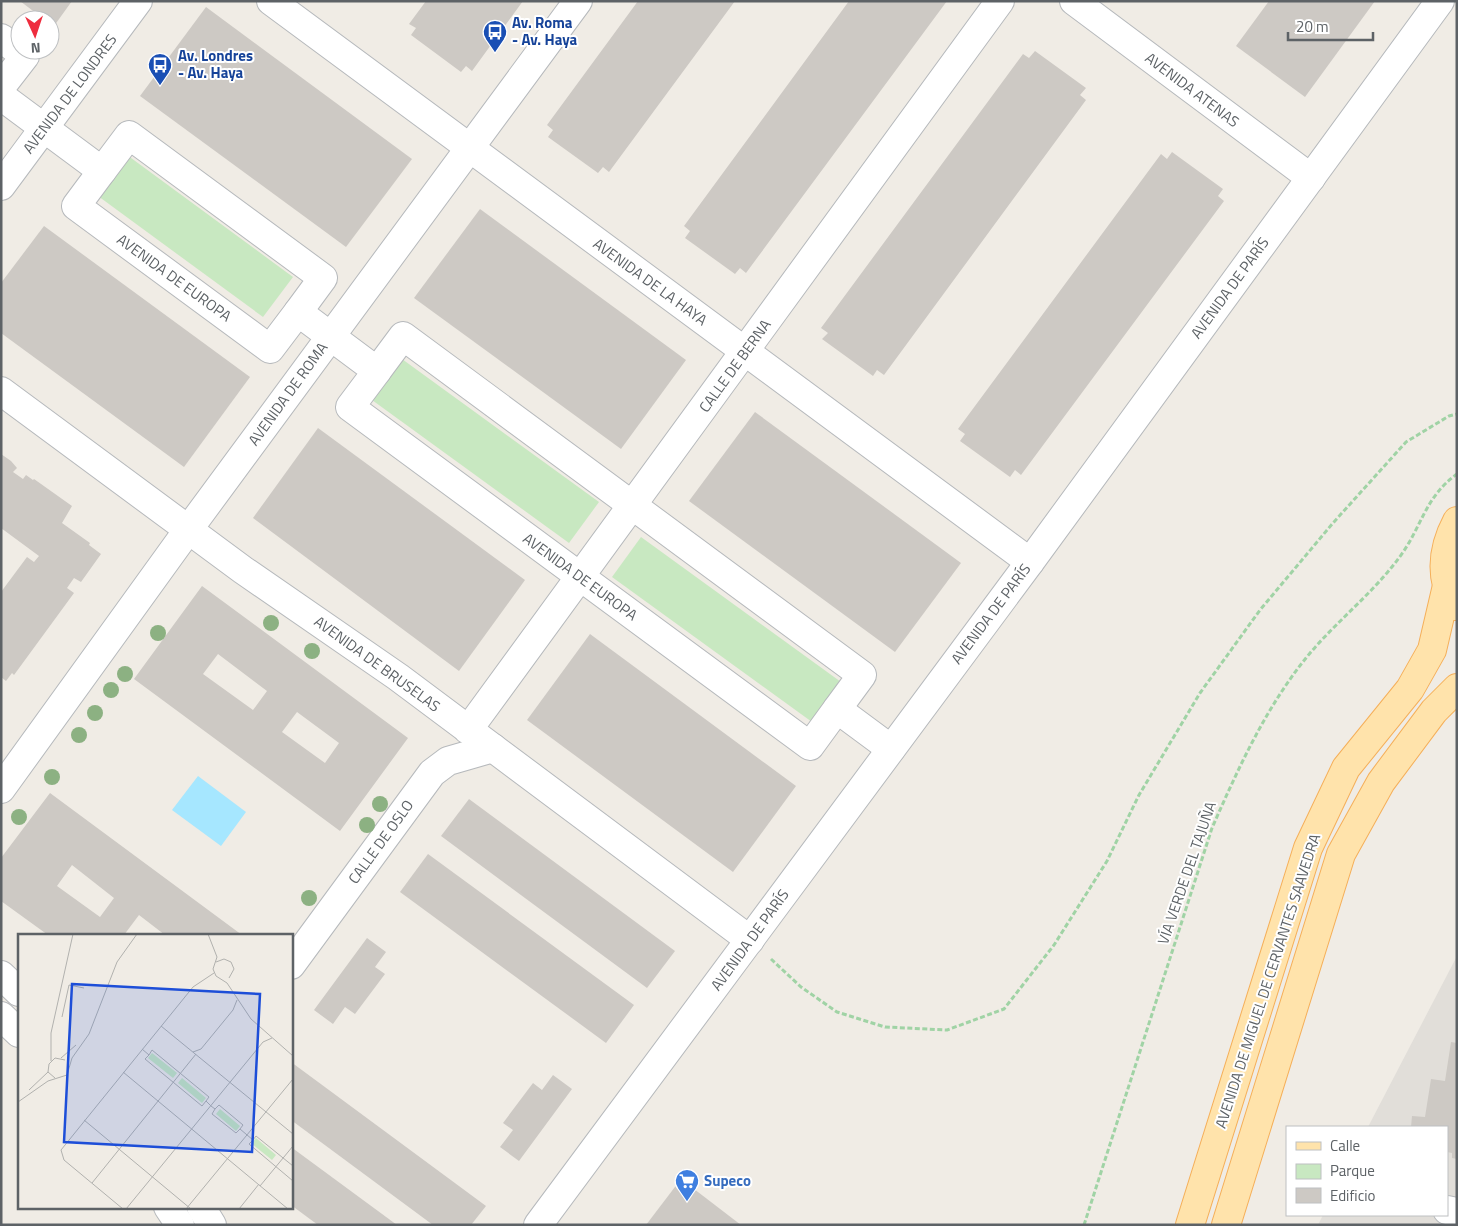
<svg xmlns="http://www.w3.org/2000/svg" width="1458" height="1226" font-family="'Titillium Web',sans-serif">
	<style>
		.industrial { fill: #e1ded9 }
		.green { fill: #c8e8c1 }
		.water { fill: #a6e7ff }
		.building { fill: #cdc9c4; fill-rule: evenodd }
		.lines { fill: none; stroke-linecap: round; stroke-linejoin: round }
		.minor-casing { stroke: #b6b9bc; stroke-width: 30 }
		.major-casing { stroke: #f5af59; stroke-width: 30 }
		.path { stroke: #a0d3a5; stroke-width: 3; stroke-dasharray: 5 2.5; stroke-linecap: butt }
		.minor { stroke: #fff; stroke-width: 28 }
		.major { stroke: #ffe3ab; stroke-width: 28 }
		.tree { fill: #8cb182 }
		.labels { text-anchor: middle; stroke-width: 4; stroke-linejoin: round; paint-order: stroke }
		.transit-label { font-size: 15px; font-weight: bold; fill: #164399; stroke: #fff; text-anchor: start }
		.street-label { font-size: 15px; fill: #5d6266; stroke: #fff }
		.shop-label { font-size: 15px; font-weight: bold; fill: #366cbe; stroke: #fff; text-anchor: start }
		.inset-road { fill: none; stroke: #b1b1ae; stroke-width: 1 }
		.view { fill: #1d4ed8; fill-opacity: 0.15; stroke: #1d4ed8; stroke-width: 2.5 }
		.inset-edge { fill: none; stroke: #5d6266; stroke-width: 2.5 }
	</style>
	<rect width="100%" height="100%" fill="#f0ece5"/>
	<path class="industrial" d="M1457 956V1225H1318L1323 1215H1447V1127H1368Z"/>
	<g class="green">
		<path d="M127 155 293 277 263 317 98 196Z"/>
		<path d="M402 359 599 502 569 543 372 400Z"/>
		<path d="M641 537 841 682 812 722 612 577Z"/>
	</g>
	<path class="water" d="M198 776 246 812 221 846 172 810Z"/>
	<g class="building">
		<path d="M20 1H72L54 26 50 24V20H45Z"/>
		<path d="M426 1H523L472 71 466 66 461 72 411 35 416 28 409 24Z"/>
		<path d="M638 1H735L609 172 603 167 598 173 548 137 553 130 547 125Z"/>
		<path d="M849 1H947L746 273 740 268 735 274 685 238 690 231 684 226Z"/>
		<path d="M1269 1H1375L1305 97 1236 46Z"/>
		<path d="M206 7 412 159 346 247 140 96Z"/>
		<path d="M1035 51 1086 88 1080 95 1086 100 884 375 877 370 873 376 822 339 828 333 821 328 1023 54 1029 58Z"/>
		<path d="M1172 152 1223 189 1218 196 1224 201 1021 475 1015 470 1010 477 960 441 965 434 958 429 1161 154 1167 159Z"/>
		<path d="M480 209 686 360 621 449 414 298Z"/>
		<path d="M44 226 250 377 184 467 1 333V283Z"/>
		<path d="M755 412 961 563 895 652 689 501Z"/>
		<path d="M318 428 525 580 459 671 253 518Z"/>
		<path d="M1 454 11 461 17 468 13 472 23 479 26 475 33 480 34 479 72 506 62 523 90 543 89 545 101 554 81 582 74 578 67 588 74 593 14 675 12 673 6 681 1 677V592L27 557 34 562 39 556 1 528Z"/>
		<path d="M202 586 408 738 340 831 134 679ZM218 654 267 691 253 710 203 674ZM297 712 339 743 325 763 282 732Z"/>
		<path d="M590 634 796 786 733 872 527 720Z"/>
		<path d="M50 793 242 935H165L139 915 124 935H48L1 901V858ZM72 865 114 898 100 917 57 886Z"/>
		<path d="M469 799 675 951 647 988 441 836Z"/>
		<path d="M428 854 634 1005 606 1043 400 892Z"/>
		<path d="M367 938 386 952 375 967 385 974 355 1014 345 1007 333 1024 314 1010Z"/>
		<path d="M1451 1042 1457 1043V1159L1452 1158V1153L1447 1152V1127H1411L1412 1116 1425 1117 1431 1079 1445 1081Z"/>
		<path d="M291 1062 486 1206 471 1225H433L291 1120Z"/>
		<path d="M553 1075 572 1089 519 1161 500 1147 513 1130 503 1123 533 1083 542 1090Z"/>
		<path d="M291 1147 397 1225H318L291 1205Z"/>
		<path d="M681 1179 741 1225H646Z"/>
	</g>
	<g class="lines">
		<g class="minor-casing">
			<g id="minor">
				<path d="M271 1 1030 562"/>
				<path d="M1074 1 1311 178"/>
				<path d="M1 38 25 56 1 87"/>
				<path d="M1 96 102 171 76 206 270 349 298 312 377 371 350 407 810 746 837 709 891 749"/>
				<path d="M102 171 129 135 323 278 298 312"/>
				<path d="M1 186 138 1"/>
				<path d="M377 371 403 336 862 675 837 709"/>
				<path d="M1 391 243 570 398 677 750 940"/>
				<path d="M468 730 1000 1"/>
				<path d="M1 789 188 530 578 1"/>
				<path d="M291 965 432 773 448 761 493 748"/>
				<path d="M1 975 19 992"/>
				<path d="M1 1016 19 1033"/>
				<path d="M168 1207 180 1225"/>
				<path d="M201 1207 212 1225"/>
				<path d="M1447 1210 1457 1212"/>
				<path d="M538 1225 1030 562 1440 1"/>
			</g>
		</g>
		<g class="major-casing">
			<g id="major">
				<path d="M1455 606C1440 578 1442 549 1457 521"/>
				<path d="M1190 1225 1308 848 1346 768 1410 689 1432 650 1446 590"/>
				<path d="M1226 1225 1341 854 1381 782 1434 711 1457 688"/>
			</g>
		</g>
		<g class="path">
			<path d="M771 959 801 987 837 1012 885 1027 947 1030 1004 1009 1054 945 1107 861 1139 795 1200 693 1260 610 1333 523 1406 442 1449 416 1457 414"/>
			<path d="M1084 1225 1212 828C1238 769 1265 709 1306 658 1335 622 1374 593 1401 555 1422 526 1425 497 1457 474"/>
		</g>
		<use href="#minor" class="minor"/>
		<use href="#major" class="major"/>
	</g>
	<g class="tree">
		<circle cx="271" cy="623" r="8"/>
		<circle cx="158" cy="633" r="8"/>
		<circle cx="312" cy="651" r="8"/>
		<circle cx="125" cy="674" r="8"/>
		<circle cx="111" cy="690" r="8"/>
		<circle cx="95" cy="713" r="8"/>
		<circle cx="79" cy="735" r="8"/>
		<circle cx="52" cy="777" r="8"/>
		<circle cx="380" cy="804" r="8"/>
		<circle cx="19" cy="817" r="8"/>
		<circle cx="367" cy="825" r="8"/>
		<circle cx="309" cy="898" r="8"/>
	</g>
	<defs>
		<g id="bus-pin" transform="scale(1.25)"><path d="M0 17L-7.5 6A9.5 9.5 0 1 1 7.5 6Z" fill="#1a4fb4" stroke="#fff"/><path d="M-5-6H5V4H4V6H2V4H-2V6H-4V4H-5ZM-3.5-4V0h7V-4ZM-3.5 1.2v1.5H-2V1.2ZM2 1.2v1.5H3.5V1.2Z" fill="#fff"/></g>
		<g id="supermarket-pin" transform="scale(1.25)"><path d="M0 17L-7.5 6A9.5 9.5 0 1 1 7.5 6Z" fill="#3f7fe0" stroke="#fff"/><path d="M-6-5.5h2.5l.6 2H6L4.5 2H-2.5L-4.4-4H-6ZM-1.5 3.2a1.3 1.3 0 1 0 .1 0ZM3 3.2a1.3 1.3 0 1 0 .1 0Z" fill="#fff"/></g>
	</defs>
	<g fill-rule="evenodd">
		<use href="#bus-pin" x="495" y="32"/>
		<use href="#bus-pin" x="160" y="65"/>
		<use href="#supermarket-pin" x="687" y="1181"/>
	</g>
	<g class="labels">
		<g class="transit-label">
			<text x="512" y="28">Av. Roma<tspan x="512" dy="17">- Av. Haya</tspan></text>
			<text x="178" y="61">Av. Londres<tspan x="178" dy="17">- Av. Haya</tspan></text>
		</g>
		<g class="street-label">
			<text transform="translate(1192 90) rotate(37)" y="5">AVENIDA ATENAS</text>
			<text transform="translate(70 94) rotate(-53)" y="5">AVENIDA DE LONDRES</text>
			<text transform="translate(174 278) rotate(36)" y="5">AVENIDA DE EUROPA</text>
			<text transform="translate(650 282) rotate(36)" y="5">AVENIDA DE LA HAYA</text>
			<text transform="translate(1230 288) rotate(-54)" y="5">AVENIDA DE PARÍS</text>
			<text transform="translate(735 366) rotate(-54)" y="5">CALLE DE BERNA</text>
			<text transform="translate(288 394) rotate(-54)" y="5">AVENIDA DE ROMA</text>
			<text transform="translate(580 577) rotate(36)" y="5">AVENIDA DE EUROPA</text>
			<text transform="translate(991 614) rotate(-53)" y="5">AVENIDA DE PARÍS</text>
			<text transform="translate(377 664) rotate(36)" y="5">AVENIDA DE BRUSELAS</text>
			<text transform="translate(381 842) rotate(-54)" y="5">CALLE DE OSLO</text>
			<text transform="translate(1187 873) rotate(-71)" y="5">VÍA VERDE DEL TAJUÑA</text>
			<text transform="translate(750 940) rotate(-54)" y="5">AVENIDA DE PARÍS</text>
			<text transform="translate(1268 981) rotate(-72)" y="5">AVENIDA DE MIGUEL DE CERVANTES SAAVEDRA</text>
		</g>
		<g class="shop-label">
			<text x="704" y="1186">Supeco</text>
		</g>
	</g>
	<g transform="translate(18 934)">
		<rect width="275" height="275" fill="#f0ece5"/>
		<path d="M134 119 159 139 155 144 130 124ZM164 144 188 164 184 169 160 149ZM202 175 222 192 218 197 198 180ZM238 204 258 221 254 226 233 209Z" fill="#c8e8c1"/>
		<path class="inset-road" d="M190 0 199 23 195 35 198 42 209 49 233 85 275 122M198 28 206 25 213 28 216 35 211 44M44 83 51 51 66 54M143 92 275 200M124 115 131 121 134 116 191 163 188 167 193 172 197 175 201 171 225 191 222 195 235 206 238 202 275 232M175 118 183 115 215 76 219 66M131 121 127 125 184 172 188 167M43 124 58 111M33 127V99L55 0M105 138 270 275M37 144 30 138 31 130 37 124 47 126M11 156 30 138M0 168 30 147 49 141 54 124 71 100 99 28 119 0M197 175 194 180 218 199 222 195M66 186 173 275M235 206 231 210 275 247M74 249 178 120M242 252 275 212M105 275 46 226 43 216 175 53 196 39M108 275 245 108 254 104M168 275 275 145M221 275 241 250"/>
		<path class="view" d="M54 50 242 60 234 218 46 208Z"/>
		<rect width="275" height="275" class="inset-edge"/>
	</g>
	<rect width="1458" height="1226" fill="none" stroke="#5d6266" stroke-width="5"/>
	<rect x="1286" y="1126" width="162" height="90" fill="#ffffff" stroke="#bec0c2"/>
	<rect x="1296" y="1142" width="25" height="8" fill="#ffe3ab" stroke="#bec0c2"/>
	<text x="1330" y="1151" font-size="15" fill="#5d6266">Calle</text>
	<rect x="1296" y="1164" width="25" height="15" fill="#c8e8c1" stroke="#bec0c2"/>
	<text x="1330" y="1176" font-size="15" fill="#5d6266">Parque</text>
	<rect x="1296" y="1188" width="25" height="15" fill="#cdc9c4" stroke="#bec0c2"/>
	<text x="1330" y="1201" font-size="15" fill="#5d6266">Edificio</text>
	<g transform="translate(35 35) rotate(177)"><circle r="24" fill="#ffffff" stroke="#bec0c2"/>
	<path d="M0-4L9 19L0 12L-9 19Z" fill="#ee2d3e"/>
	<text y="-8" font-size="14" font-weight="bold" text-anchor="middle" fill="#5d6266">N</text>
	</g>
	<path d="M1288 32v8h85v-8" fill="none" stroke="#5d6266" stroke-width="2.5"/>
	<text x="1296" y="32" font-size="15" fill="#5d6266" stroke="#ffffff" stroke-width="4" paint-order="stroke">20 m</text>
</svg>
